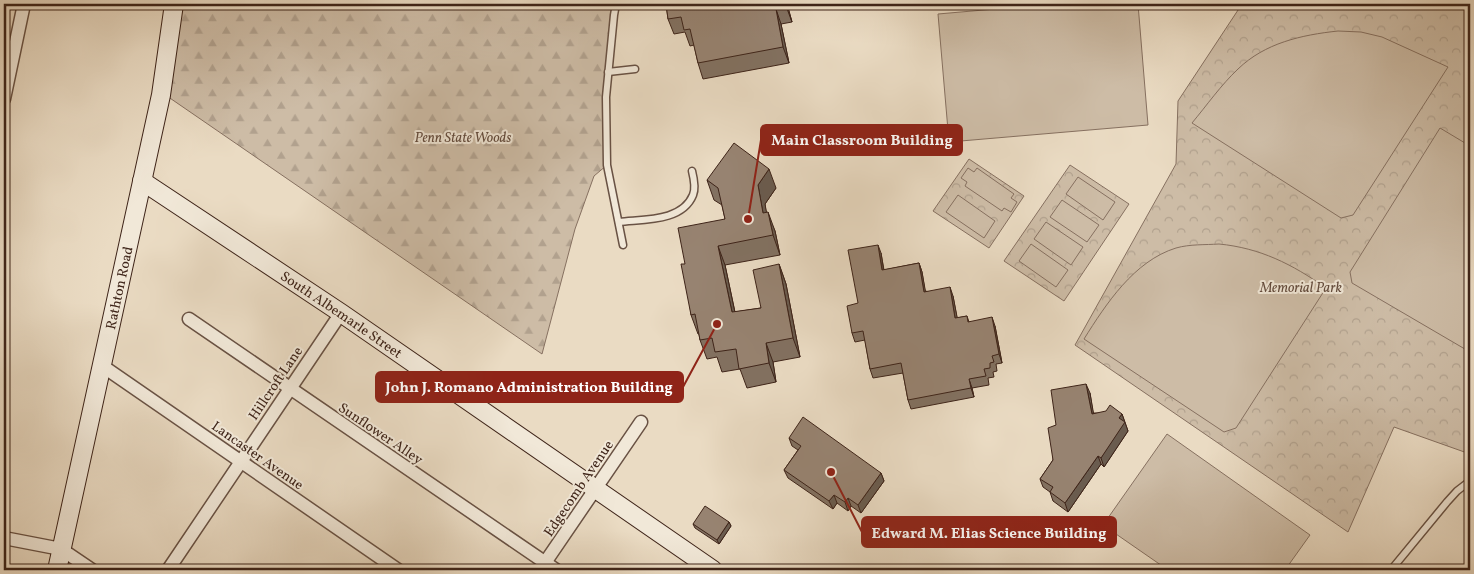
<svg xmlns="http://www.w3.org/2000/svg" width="1474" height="574" font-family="Vollkorn,serif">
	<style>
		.forest { fill: url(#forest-firs); stroke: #867060 }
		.park { fill: url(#park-crowns); stroke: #867060 }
		.pitch { fill: #cdbca6; stroke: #867060 }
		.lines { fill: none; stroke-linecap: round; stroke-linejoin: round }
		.lane-casing { stroke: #695244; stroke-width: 9 }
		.street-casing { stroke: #695244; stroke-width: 15 }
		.secondary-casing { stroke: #3e2419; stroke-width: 20 }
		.lane { stroke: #f1e8d8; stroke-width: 6 }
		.street { stroke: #f1e8d8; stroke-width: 12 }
		.secondary { stroke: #f1e8d8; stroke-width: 18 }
		.wall { fill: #827161; stroke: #3e2419 }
		.shaded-wall { fill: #6a5c4f; stroke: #3e2419 }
		.building { fill: #978371; stroke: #3e2419 }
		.labels { text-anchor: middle; stroke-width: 4; stroke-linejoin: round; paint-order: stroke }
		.park-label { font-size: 14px; font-style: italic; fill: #624a3c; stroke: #f1e8d8 }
		.street-label { font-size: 14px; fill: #3e2419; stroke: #f1e8d8 }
		.leader { fill: none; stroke: #8f2418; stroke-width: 2 }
		.callout-dot { fill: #8f2418; stroke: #f1e8d8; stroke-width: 2 }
		.callout { fill: #8f2418; stroke: #8f2418; stroke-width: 2 }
		.callout-label { font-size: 15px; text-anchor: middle; font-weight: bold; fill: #fff }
	</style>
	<defs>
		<pattern id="forest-firs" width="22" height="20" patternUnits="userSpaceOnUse" patternTransform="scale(1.25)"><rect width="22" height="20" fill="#cdbca6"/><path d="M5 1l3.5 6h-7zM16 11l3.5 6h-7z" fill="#b1a18e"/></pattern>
		<pattern id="park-crowns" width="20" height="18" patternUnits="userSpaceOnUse" patternTransform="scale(1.25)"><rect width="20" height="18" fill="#cdbca6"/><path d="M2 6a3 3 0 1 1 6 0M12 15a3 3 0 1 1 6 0" fill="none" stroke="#b1a18e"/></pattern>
	</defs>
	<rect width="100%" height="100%" fill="#eadbc3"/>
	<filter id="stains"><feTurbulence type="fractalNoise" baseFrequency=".004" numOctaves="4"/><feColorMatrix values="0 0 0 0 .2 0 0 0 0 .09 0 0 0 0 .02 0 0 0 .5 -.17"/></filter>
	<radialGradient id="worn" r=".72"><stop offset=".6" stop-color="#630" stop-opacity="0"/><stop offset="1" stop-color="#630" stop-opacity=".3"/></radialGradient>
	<path class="forest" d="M174 4H608L614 15 606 97 607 165 594 176 575 229 542 354 164 94Z"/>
	<g class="park">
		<path d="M1242 4H1470V454L1394 427 1348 532 1075 345 1176 164 1178 101Z"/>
		<path d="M969 159 1024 196 989 248 933 211Z"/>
		<path d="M1070 165 1129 204 1064 301 1004 261Z"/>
	</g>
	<g class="pitch">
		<path d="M1052 4H1138L1148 125 949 142 938 14Z"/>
		<path d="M1338 31 1361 32 1382 37 1448 67 1353 215 1341 218 1192 123C1207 105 1221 85 1238 69 1265 43 1301 35 1338 31Z"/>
		<path d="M1440 128 1470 146V352L1352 283 1350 272Z"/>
		<path d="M968 168 974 172 977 168 1014 194 1011 198 1017 202 1011 212 1004 208 1002 211 965 186 967 182 961 178Z"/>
		<path d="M1078 177 1115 202 1103 220 1066 194Z"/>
		<path d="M958 195 995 221 984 238 946 212Z"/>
		<path d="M1062 200 1099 225 1087 242 1050 217Z"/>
		<path d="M1046 222 1083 247 1071 265 1034 239Z"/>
		<path d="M1031 244 1068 270 1056 287 1019 261Z"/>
		<path d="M1219 244C1260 248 1292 264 1326 288L1236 428 1224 432 1084 339C1106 304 1134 261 1176 248 1190 244 1205 245 1219 244Z"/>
		<path d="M1167 434 1310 535 1285 570H1168L1103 525Z"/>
	</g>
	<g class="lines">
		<g class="lane-casing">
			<g id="lane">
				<path d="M616 4 614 15 606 97 607 165 623 245"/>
				<path d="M608 72 635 69"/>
				<path d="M619 222C643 219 682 222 693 195 696 188 694 179 692 171"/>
				<path d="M1391 570 1447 502 1457 491 1470 481"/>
			</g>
		</g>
		<g class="street-casing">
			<g id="street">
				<path d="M4 99 24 4"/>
				<path d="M189 319 556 570"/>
				<path d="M101 365 398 570"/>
				<path d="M4 538 61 549 92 570"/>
				<path d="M168 570 341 313"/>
				<path d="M540 570 641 422"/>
			</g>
		</g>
		<g class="secondary-casing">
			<g id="secondary">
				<path id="s1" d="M142 181 341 313 713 570"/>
				<path id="s2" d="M57 570 161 95 174 4"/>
			</g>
		</g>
		<use href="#lane" class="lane"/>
		<use href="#street" class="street"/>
		<use href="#secondary" class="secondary"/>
	</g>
	<g class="wall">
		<path d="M666 4H787L792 22 781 24 789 63 703 79 698 63 694 45 690 46 685 32 674 34 668 19Z"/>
		<path d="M707 180 776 188 765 204 766 212 775 231 780 255 725 265 735 312 761 308 779 264 786 284 800 357 773 362 776 382 747 388 740 369 722 372 717 357 707 359 700 340 699 334H698L691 315 685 264 725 219 722 205 714 200Z"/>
		<path d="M881 253 884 270 919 263 922 272 925 291 953 296 957 318 967 316 969 322 995 326 1002 363 996 364 997 371 993 372 994 377 988 378 989 385 972 388 974 397 911 409 908 400 903 373 873 378 870 369 865 340 855 342 852 333Z"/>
		<path d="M1090 393 1093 413 1122 414 1128 431 1104 467 1101 464 1068 512 1053 501 1050 492 1043 487 1040 479 1053 460 1056 425Z"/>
		<path d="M789 438 881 473 884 481 861 513 851 506 848 511 837 503 833 509 788 478 784 470 798 450 792 446Z"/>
		<path d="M729 522 731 526 719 544 695 528 693 524Z"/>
	</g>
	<g class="shaded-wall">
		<path d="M786 4H787L792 22 786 6Z"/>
		<path d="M776 9 781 24 789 63 783 47Z"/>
		<path d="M769 169 776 188 765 204 770 232 763 213 758 185Z"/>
		<path d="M768 212 775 231 780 255 773 235Z"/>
		<path d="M878 245 881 253 885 279 882 270Z"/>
		<path d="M718 246 725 265 739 332 732 312Z"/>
		<path d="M919 263 922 272 927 300 924 292Z"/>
		<path d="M779 264 786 284 800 357 793 338Z"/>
		<path d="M950 287 953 296 959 327 955 318Z"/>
		<path d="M992 317 995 326 1002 363 999 354Z"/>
		<path d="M766 343 773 362 776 382 769 363Z"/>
		<path d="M969 379 972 388 974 397 971 388Z"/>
		<path d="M1086 384 1090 393 1095 422 1092 414Z"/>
		<path d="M1122 414 1128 431 1104 467 1101 458 1119 418Z"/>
		<path d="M1098 456 1101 464 1068 512 1065 503Z"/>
		<path d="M881 473 884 481 861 513 858 505Z"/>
		<path d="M834 495 837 503 833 509 829 501Z"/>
		<path d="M848 498 851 506 848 511 845 502Z"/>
		<path d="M729 522 731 526 719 544 717 540Z"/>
	</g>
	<g class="building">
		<path d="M666 4H786V6L776 9 783 47 698 63 690 29 684 30 681 17 668 19Z"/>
		<path d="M734 143 769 169 758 185 763 213 768 212 773 235 718 246 732 312 761 308 753 270 779 264 793 338 766 343 769 363 739 369 736 349 715 352 712 338 700 340 695 314 691 315 681 264H685L678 228 725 219 718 188 707 180Z"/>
		<path d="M878 245 882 270 919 263 924 292 950 287 955 318 967 316 968 322 992 317 999 354 992 356 994 362 990 363V368L984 369 986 376 969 379 971 388 908 400 901 363 870 369 863 331 852 333 847 306 858 303 848 250Z"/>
		<path d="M1086 384 1092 414 1106 411 1110 405 1122 414 1119 418 1125 422 1101 458 1098 456 1065 503 1050 492 1053 487 1040 479 1053 460 1048 428 1056 425 1051 390Z"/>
		<path d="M803 417 881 473 858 505 848 498 845 502 834 495 829 501 784 470 801 446 789 438Z"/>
		<path d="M705 506 729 522 717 540 693 524Z"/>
	</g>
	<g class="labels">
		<g class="park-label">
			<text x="463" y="142">Penn State Woods</text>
			<text x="1301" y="292">Memorial Park</text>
		</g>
		<g class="street-label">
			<text dy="5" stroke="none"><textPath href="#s2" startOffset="289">Rathton Road</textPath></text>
			<text dy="5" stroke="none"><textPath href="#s1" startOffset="240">South Albemarle Street</textPath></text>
			<text transform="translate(275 383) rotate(-56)" y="5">Hillcroft Lane</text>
			<text transform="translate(381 433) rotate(34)" y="5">Sunflower Alley</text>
			<text transform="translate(258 455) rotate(35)" y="5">Lancaster Avenue</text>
			<text transform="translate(578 488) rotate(-56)" y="5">Edgecomb Avenue</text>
		</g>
	</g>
	<path class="leader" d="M748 219L761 140M717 324L683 387M831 472L862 532"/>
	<g class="callout-dot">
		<circle cx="748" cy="219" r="5"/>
		<circle cx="717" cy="324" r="5"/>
		<circle cx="831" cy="472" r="5"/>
	</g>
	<g class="callout">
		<rect x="761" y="125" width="201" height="30" rx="5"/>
		<rect x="376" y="372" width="307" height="30" rx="5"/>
		<rect x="862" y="517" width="254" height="30" rx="5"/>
	</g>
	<g class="callout-label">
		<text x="862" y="145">Main Classroom Building</text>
		<text x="529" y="392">John J. Romano Administration Building</text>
		<text x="989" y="538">Edward M. Elias Science Building</text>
	</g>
	<rect width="1474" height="574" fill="none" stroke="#eadbc3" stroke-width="20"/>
	<rect x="5" y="5" width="1464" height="564" fill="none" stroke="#3e2419" stroke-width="2.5"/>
	<rect x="10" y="10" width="1454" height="554" fill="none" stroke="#3e2419"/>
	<rect width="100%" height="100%" filter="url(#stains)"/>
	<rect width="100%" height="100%" fill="url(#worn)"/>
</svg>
